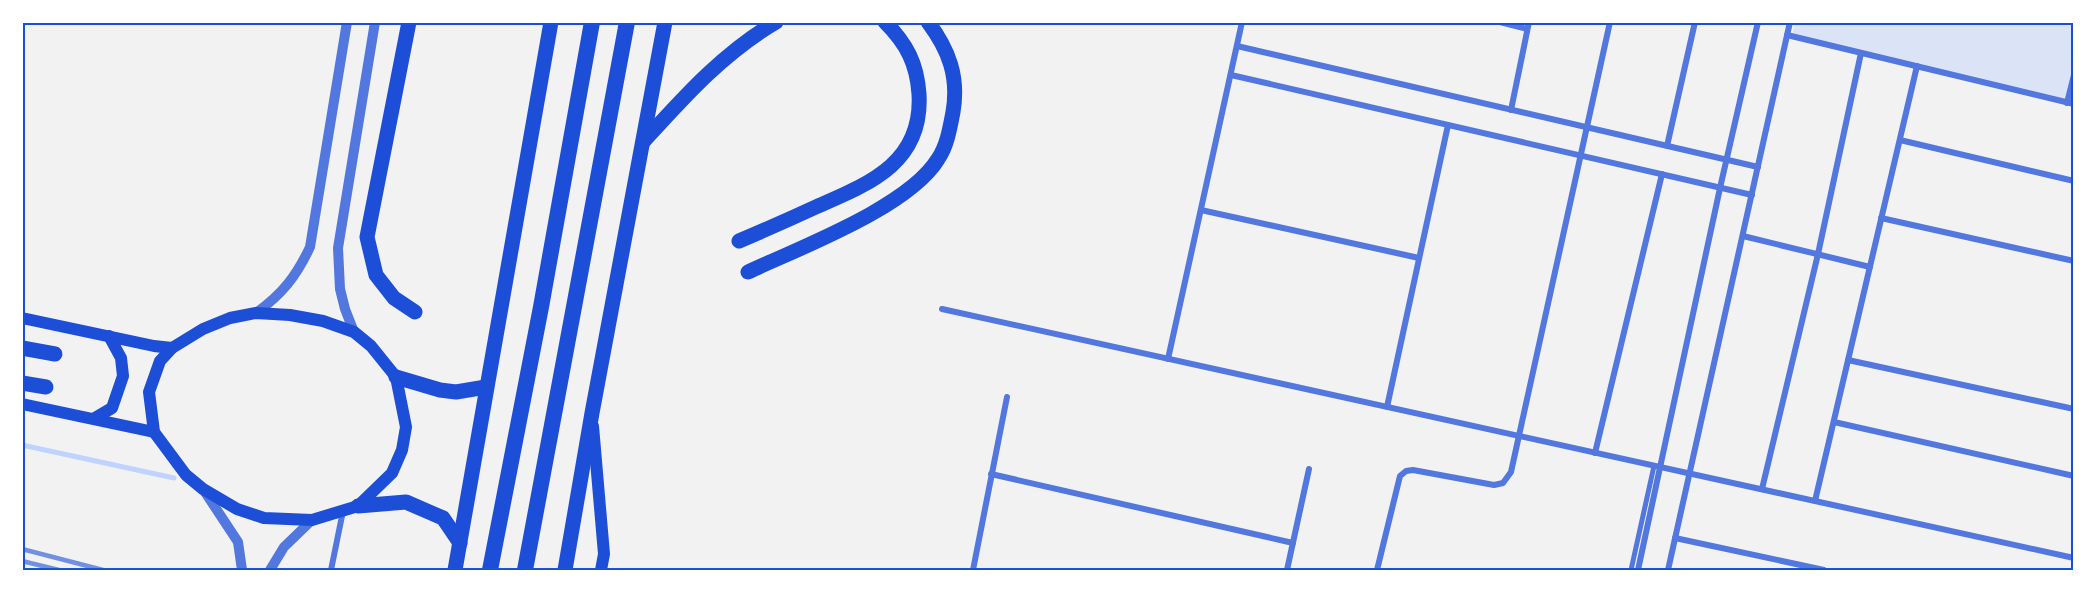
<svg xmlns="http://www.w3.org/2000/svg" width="2096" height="593" font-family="Figtree,sans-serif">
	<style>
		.green { fill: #dbe4f7 }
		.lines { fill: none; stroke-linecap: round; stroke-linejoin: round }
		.stream { stroke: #bfd3fe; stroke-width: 5 }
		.pedestrian { stroke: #5277de; stroke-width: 5 }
		.minor { stroke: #5277de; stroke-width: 6 }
		.tertiary { stroke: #5277de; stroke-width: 10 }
		.secondary { stroke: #1d4ed8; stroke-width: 12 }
		.trunk { stroke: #1d4ed8; stroke-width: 15 }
		.motorway { stroke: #1d4ed8; stroke-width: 16 }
		.rail { stroke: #7290e2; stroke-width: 4.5 }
		.neatline { fill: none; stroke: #1d4ed8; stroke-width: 2 }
	</style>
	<rect width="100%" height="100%" fill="#f2f2f2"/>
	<path class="green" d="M1795 23H2073V75L2067 103 1792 36Z"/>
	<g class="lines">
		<path class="stream" d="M22 445 174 478"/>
		<path class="pedestrian" d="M1631 570 1654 466"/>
		<g class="minor">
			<path d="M1500 22 1527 29"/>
			<path d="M1787 35 2074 104"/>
			<path d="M1237 46 1758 167"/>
			<path d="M1231 75 1752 195"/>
			<path d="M2067 103 2074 75"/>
			<path d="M1511 110 1529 22"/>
			<path d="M1900 140 2074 181"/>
			<path d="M1667 146 1695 22"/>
			<path d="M1201 210 1419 258"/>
			<path d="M1881 218 2074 261"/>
			<path d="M1743 236 1870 267"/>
			<path d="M942 309 2074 558"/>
			<path d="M1168 359 1242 22"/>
			<path d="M1848 360 2074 409"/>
			<path d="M1387 407 1448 125"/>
			<path d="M1834 422 2074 476"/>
			<path d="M1595 453 1662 174"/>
			<path d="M991 474 1293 543"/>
			<path d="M1762 489 1818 254 1861 53"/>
			<path d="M1815 501 1917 66"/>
			<path d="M1675 538 1824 570"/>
			<path d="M331 570 343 511"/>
			<path d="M973 570 1007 397"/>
			<path d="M1287 570 1309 469"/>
			<path d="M1377 570 1400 476 1406 471 1413 470 1494 485 1503 483 1511 472 1610 22"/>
			<path d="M1638 570 1720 188 1758 22"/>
			<path d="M1668 570 1790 22"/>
		</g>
		<g class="tertiary">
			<path d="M256 313C282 294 296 277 310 247L347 22"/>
			<path d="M354 332 345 309 340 289 338 248 375 22"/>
			<path d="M203 489 238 542 242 570"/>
			<path d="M270 570 284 547 312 520"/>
		</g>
		<g class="secondary">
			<path d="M256 313 290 315 323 321 354 332 371 346 396 377 406 427 402 450 392 473 358 506 312 520 264 518 237 509 203 489 186 475 154 432 149 392 160 361 172 348 203 329 230 318Z"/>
			<path d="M22 318 154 346 172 348"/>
			<path d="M22 404 154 432"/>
			<path d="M95 418 112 408 123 376 121 358 109 336"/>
			<path d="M593 426 604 554 601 570"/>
		</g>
		<g class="trunk">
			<path d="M409 22 367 237 376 275 394 298 415 312"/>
			<path d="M643 142C684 97 723 53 776 22"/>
			<path d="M739 241C765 230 792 218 818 206 871 183 923 162 919 94 917 64 907 44 885 22"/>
			<path d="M748 272C799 248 909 207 938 159 947 146 950 128 953 112 959 77 949 50 928 22"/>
			<path d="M22 348 55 354"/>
			<path d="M396 377 440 390 456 392 486 387"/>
			<path d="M22 383 46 387"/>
			<path d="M358 506 406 502 443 518 460 543"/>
			<path d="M455 570 551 22"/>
			<path d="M565 570 592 413 665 22"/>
		</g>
		<g class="motorway">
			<path d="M490 570 541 307 592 22"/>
			<path d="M525 570 627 22"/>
		</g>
		<g class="rail">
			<path d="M22 549 103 570"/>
			<path d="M22 561 59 570"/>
		</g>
	</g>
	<rect width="2096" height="593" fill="none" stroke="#ffffff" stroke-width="48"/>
	<rect x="24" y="24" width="2048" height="545" class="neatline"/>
</svg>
